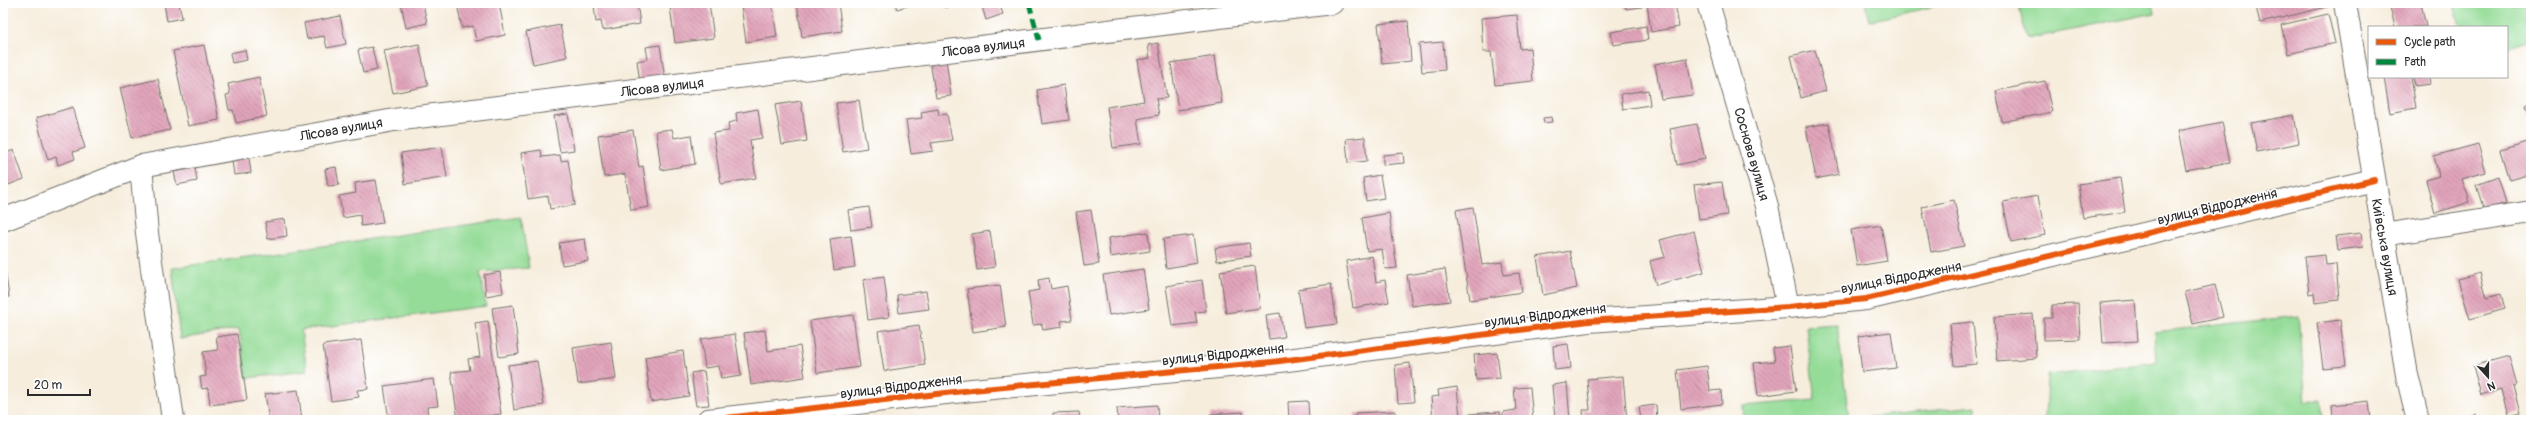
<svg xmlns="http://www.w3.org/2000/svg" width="2534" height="423" font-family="Pangolin,sans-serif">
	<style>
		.garden { fill: #94dc97; stroke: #608461 }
		.building { fill: url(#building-back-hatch) }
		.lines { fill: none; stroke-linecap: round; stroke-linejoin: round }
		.minor-casing { stroke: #726f69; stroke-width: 24 }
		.minor { stroke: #fff; stroke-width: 22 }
		.quiet { stroke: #00873e; stroke-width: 5; stroke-dasharray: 10 5; stroke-linecap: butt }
		.cycleway-casing { stroke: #fff; stroke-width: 8 }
		.cycleway { stroke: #e8590c; stroke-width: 6 }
		.labels { text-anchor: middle; stroke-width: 3; stroke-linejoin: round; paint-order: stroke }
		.street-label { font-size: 14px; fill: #2b2b2b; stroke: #fff }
	</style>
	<defs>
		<pattern id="building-back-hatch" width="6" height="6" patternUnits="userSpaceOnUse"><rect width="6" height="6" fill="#e2a5bb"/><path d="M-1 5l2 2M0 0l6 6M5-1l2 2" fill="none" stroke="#b78798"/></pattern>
	</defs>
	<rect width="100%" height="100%" fill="#fff"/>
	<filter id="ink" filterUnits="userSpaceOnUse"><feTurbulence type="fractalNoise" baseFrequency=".025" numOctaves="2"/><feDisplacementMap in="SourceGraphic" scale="8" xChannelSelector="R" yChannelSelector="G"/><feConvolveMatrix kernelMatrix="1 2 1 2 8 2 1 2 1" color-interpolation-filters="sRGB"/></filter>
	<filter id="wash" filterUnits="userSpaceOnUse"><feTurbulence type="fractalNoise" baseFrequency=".012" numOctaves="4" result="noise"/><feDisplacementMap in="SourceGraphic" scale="16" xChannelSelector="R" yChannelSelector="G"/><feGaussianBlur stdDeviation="0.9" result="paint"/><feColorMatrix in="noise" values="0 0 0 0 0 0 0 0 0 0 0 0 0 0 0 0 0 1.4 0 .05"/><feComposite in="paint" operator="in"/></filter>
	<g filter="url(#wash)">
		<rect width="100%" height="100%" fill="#f6eddc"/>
		<g class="garden">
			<path d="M1865 3H1949L1869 21Z"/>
			<path d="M2018 3H2153L2155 13 2027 39Z"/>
			<path d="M2454 3H2531V40L2507 48V27H2460Z"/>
			<path d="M521 217 529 268 480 272 486 306 301 330 307 371 247 378 239 329 180 339 172 268Z"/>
			<path d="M2298 316 2306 401 2322 399 2324 420H2045L2047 375 2156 362 2154 332Z"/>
			<path d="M1837 324 1849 419 1976 406V420H1744L1743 406 1815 400 1806 326Z"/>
		</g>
		<g id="blocks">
			<g class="building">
				<path d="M164 3H179L182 18 167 21Z"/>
				<path d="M401 3H423L427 23 406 28Z"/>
				<path d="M499 3 505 35 476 41 473 26 462 28 457 4Z"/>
				<path d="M599 3H637L640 24 603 30 601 21 596 22 594 5H599Z"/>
				<path d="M698 3H709L714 38 675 43 670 7Z"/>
				<path d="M756 3H772L777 37 746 42 741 5Z"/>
				<path d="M797 3H838L842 31 802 37Z"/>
				<path d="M895 3H917L897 9Z"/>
				<path d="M944 3H960L945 8Z"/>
				<path d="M981 3H999L1003 14 986 20Z"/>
				<path d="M1625 3H1641L1642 7 1626 9Z"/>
				<path d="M1647 3H1675L1679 27 1651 32Z"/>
				<path d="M2255 3H2334L2335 5 2260 23Z"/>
				<path d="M2389 3H2421L2426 27H2395Z"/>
				<path d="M2328 14 2335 43 2288 54 2281 25Z"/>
				<path d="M1517 15 1520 49 1530 48 1533 81 1495 85 1491 52H1483L1481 18Z"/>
				<path d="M340 16 346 44 327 48 324 36 307 39 304 23Z"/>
				<path d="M1408 21 1411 61 1382 64 1378 24Z"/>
				<path d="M560 25 567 57 533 64 526 32Z"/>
				<path d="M1646 26 1648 40 1613 45 1611 32Z"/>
				<path d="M1443 42 1445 70 1422 72 1419 44Z"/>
				<path d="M1158 43 1167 98 1156 99 1159 115 1137 119 1141 144 1113 148 1107 107 1144 101 1137 60 1150 58 1148 45Z"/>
				<path d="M419 44 428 86 393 93 384 51Z"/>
				<path d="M204 45 219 120 188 126 173 51Z"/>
				<path d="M660 45 665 79 640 82 637 61 648 59 646 47Z"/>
				<path d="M372 47 377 70 363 73 358 50Z"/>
				<path d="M245 50 247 60 232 63 230 53Z"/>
				<path d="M1815 50 1826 91 1801 98 1791 56Z"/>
				<path d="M1215 56 1222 103 1178 110 1171 63Z"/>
				<path d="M1687 58 1693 95 1661 99 1655 64Z"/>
				<path d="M946 59 951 96 936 98 930 61Z"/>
				<path d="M259 77 267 116 236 123 233 110H229L226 95 230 94 228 84Z"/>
				<path d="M2411 77 2416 108 2390 113 2384 78Z"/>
				<path d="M2413 77H2429L2430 84 2415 86Z"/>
				<path d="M158 79 170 130 132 138 120 88Z"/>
				<path d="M2045 81 2052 112 2002 122 1996 91Z"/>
				<path d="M1064 85 1069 120 1042 124 1037 90Z"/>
				<path d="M1648 90 1650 105 1623 109 1621 94Z"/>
				<path d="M859 100 867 148 843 152 836 103Z"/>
				<path d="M801 101 807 141 782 145 775 105Z"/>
				<path d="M2531 104V122L2526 105Z"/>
				<path d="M73 107 85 148 73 152 75 159 58 165 56 157 48 160 36 118Z"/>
				<path d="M758 109 762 138 750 140 756 178 721 184 713 133 729 131 728 123 737 121 736 113Z"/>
				<path d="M938 109 939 115 947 114 952 140 931 143 933 151 911 154 906 120 922 118 921 112Z"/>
				<path d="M568 114 574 150 560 152 554 116Z"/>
				<path d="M2294 115 2299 143 2257 152 2251 123Z"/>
				<path d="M1551 117 1552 122 1544 123 1543 118Z"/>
				<path d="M2222 122 2230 162 2186 170 2178 131Z"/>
				<path d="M1829 123 1839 174 1816 179 1806 127Z"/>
				<path d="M1697 124 1705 159 1677 165 1670 129Z"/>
				<path d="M672 129 674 138 691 135 695 164 661 170 656 131Z"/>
				<path d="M633 130 639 167 643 166 649 207 631 210 625 174 604 177 598 135Z"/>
				<path d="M1365 137 1367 161 1348 163 1346 139Z"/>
				<path d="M2531 141V174L2509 180 2500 150Z"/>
				<path d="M2478 144 2486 172 2462 179 2470 202 2435 213 2426 180 2439 176 2434 156Z"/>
				<path d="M442 147 447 177 405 184 401 153Z"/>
				<path d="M14 150 24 179 3 187V154Z"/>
				<path d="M541 150 542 157 560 155 561 161 568 160 575 205 550 209 548 196 528 199 521 153Z"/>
				<path d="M1403 153 1404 163 1383 165V155Z"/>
				<path d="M249 158 251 173 234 175 232 161Z"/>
				<path d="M336 167 339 185 328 186 325 169Z"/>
				<path d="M195 168 197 181 177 185 174 172Z"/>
				<path d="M1380 175 1384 198 1366 201 1363 178Z"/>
				<path d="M2498 177 2506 203 2484 210 2476 185Z"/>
				<path d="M2120 178 2125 212 2083 218 2078 184Z"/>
				<path d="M376 180 383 223 361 226 360 215 343 218 339 196 356 193 355 183Z"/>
				<path d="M1722 182 1727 215 1699 219 1694 185Z"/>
				<path d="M2038 196 2045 235 2011 242 2003 202Z"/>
				<path d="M1954 200 1964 246 1931 252 1922 207Z"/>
				<path d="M869 207 872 227 851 230 848 210Z"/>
				<path d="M1473 207 1482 265 1502 262 1504 275 1519 273 1522 292 1470 300 1456 210Z"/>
				<path d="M1091 210 1099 264 1084 266 1076 212Z"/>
				<path d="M1389 213 1397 268 1385 269 1382 249 1367 251 1362 218Z"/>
				<path d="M285 219 287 236 268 239 265 222Z"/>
				<path d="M1881 225 1887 261 1857 266 1851 230Z"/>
				<path d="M990 231 995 267 977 270 972 234Z"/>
				<path d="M1694 231 1704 272 1656 285 1650 261 1665 257 1660 240Z"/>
				<path d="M1148 232 1150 251 1110 257 1108 238Z"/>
				<path d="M2361 233 2363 247 2338 250 2336 236Z"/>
				<path d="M1193 235 1197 263 1166 268 1163 239Z"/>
				<path d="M851 236 855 267 834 270 830 239Z"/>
				<path d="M585 239 588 261 562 265 559 243Z"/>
				<path d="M1249 243 1251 256 1217 261 1215 248Z"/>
				<path d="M1570 251 1577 288 1543 295 1537 257Z"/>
				<path d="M3 254 9 297 3 298Z"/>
				<path d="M2325 255 2326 265 2336 264 2339 300 2315 303 2314 293 2309 294 2305 257Z"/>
				<path d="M1372 256 1376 282 1385 280 1389 302 1353 308 1346 261Z"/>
				<path d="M1255 266 1260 308 1226 313 1220 271Z"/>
				<path d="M1143 269 1149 309 1109 315 1103 275Z"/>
				<path d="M1445 269 1450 301 1412 306 1407 275Z"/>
				<path d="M500 272 503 293 486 296 484 275Z"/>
				<path d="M2480 273 2487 298 2501 294 2505 309 2470 319 2458 279Z"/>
				<path d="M884 277 889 317 868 320 863 280Z"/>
				<path d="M1049 278 1051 289 1067 286 1072 320 1061 321 1062 327 1043 330 1042 324 1033 325 1028 292 1039 290 1038 280Z"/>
				<path d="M1202 280 1206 311 1195 312 1197 323 1172 326 1166 286Z"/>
				<path d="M1331 284 1337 324 1304 328 1298 289Z"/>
				<path d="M1000 285 1006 327 973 332 967 289Z"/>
				<path d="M2215 285 2223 317 2193 324 2185 292Z"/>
				<path d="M926 291 929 309 899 313 897 295Z"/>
				<path d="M2135 300 2138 341 2103 343 2100 303Z"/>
				<path d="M2078 304 2080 339 2044 340V318H2052V305Z"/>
				<path d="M513 305 519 354 499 357 492 308Z"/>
				<path d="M1280 313 1284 337 1269 339 1266 315Z"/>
				<path d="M2033 314 2036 358 1997 361 1994 317Z"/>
				<path d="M853 315 860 367 817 373 810 321Z"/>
				<path d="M2340 320 2346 366 2323 368 2317 323Z"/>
				<path d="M488 321 501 414 458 420 451 372 470 370 468 359 480 357 475 323Z"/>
				<path d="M1973 322 1977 364 1954 366 1950 324Z"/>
				<path d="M919 325 925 365 884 371 878 331Z"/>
				<path d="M765 330 768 351 800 346 805 377 751 385 744 333Z"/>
				<path d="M1891 332 1896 368 1862 372 1858 336Z"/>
				<path d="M237 334 247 400 210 405 208 388 202 389 200 377 206 376 203 352 218 350 216 337Z"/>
				<path d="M735 334 741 376 721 379 719 366 705 368 701 339Z"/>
				<path d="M361 340 368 389 357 390 359 397 331 401 323 345Z"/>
				<path d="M611 342 616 379 578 384 573 348Z"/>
				<path d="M1568 344 1571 368 1555 370 1553 346Z"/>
				<path d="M1790 346 1796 391 1758 396 1754 363 1775 361 1773 348Z"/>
				<path d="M683 351 689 396 651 402 645 357Z"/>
				<path d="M1497 353 1500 378 1476 380 1474 355Z"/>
				<path d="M2509 356 2517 385 2513 386 2520 412 2508 415 2501 389 2481 395 2473 366Z"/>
				<path d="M537 361 544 405 514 410 508 365Z"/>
				<path d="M1410 363 1414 402 1398 403 1395 365Z"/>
				<path d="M1707 366 1710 391 1721 390 1722 404 1681 409 1677 370Z"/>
				<path d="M704 371 709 405 696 406 691 373Z"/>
				<path d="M1623 376 1627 420H1584L1583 410H1590L1587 379Z"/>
				<path d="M434 379 438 406 427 407 428 418 389 420 384 386Z"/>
				<path d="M1567 383 1570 420H1555L1552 385Z"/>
				<path d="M1457 387 1460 417 1433 420 1431 397 1439 396 1438 390Z"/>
				<path d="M1530 387 1533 420H1503V412L1516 410 1514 388Z"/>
				<path d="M298 390 302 420H269L265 394Z"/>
				<path d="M1308 401 1309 420H1289L1288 402Z"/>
				<path d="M2369 401 2371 420H2333L2332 405Z"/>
				<path d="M1157 405 1158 420H1118L1117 408Z"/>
				<path d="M1656 405 1657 420H1641L1639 407Z"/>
				<path d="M1395 411 1396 420H1356L1355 413Z"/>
				<path d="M1079 412 1080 420H1053V413Z"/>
				<path d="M1243 412 1244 420H1210V414Z"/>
				<path d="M1500 412 1501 420H1468L1467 414Z"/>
				<path d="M2476 414 2477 420H2455V419Z"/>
				<path d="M2401 418V420H2389V419Z"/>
			</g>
		</g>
	</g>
	<g filter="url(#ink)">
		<use href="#blocks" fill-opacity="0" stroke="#726f69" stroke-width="1"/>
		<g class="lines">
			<g class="minor-casing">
				<g id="minor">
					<path d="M1708 3 1767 206 1788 307"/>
					<path d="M2345 3 2407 375 2418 420"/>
					<path d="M141 166 147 233 173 420"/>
					<path d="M3 220 141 166 394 120 1332 3"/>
					<path d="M2383 235 2531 212"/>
					<path d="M708 420 972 390 1272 362 1589 321 1788 307 1866 299 2374 180"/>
				</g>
			</g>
			<use href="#minor" class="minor"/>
			<path class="quiet" d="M1029 3 1039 40"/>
			<g class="cycleway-casing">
				<path id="cycleway" d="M708 420 972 390 1272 362 1589 321 1788 307 1866 299 2374 180"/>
			</g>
			<use href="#cycleway" class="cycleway"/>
		</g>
	</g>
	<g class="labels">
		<g class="street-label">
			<text transform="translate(983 47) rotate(-7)" y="5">Лісова вулиця</text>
			<text transform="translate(662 87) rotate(-7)" y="5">Лісова вулиця</text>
			<text transform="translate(341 129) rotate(-10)" y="5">Лісова вулиця</text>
			<text transform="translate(1752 154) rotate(74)" y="5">Соснова вулиця</text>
			<text transform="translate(2217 206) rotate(-13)" y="5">вулиця Відродження</text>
			<text transform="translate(2385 247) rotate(80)" y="5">Київська вулиця</text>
			<text transform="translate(1901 277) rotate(-11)" y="5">вулиця Відродження</text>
			<text transform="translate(1545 315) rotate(-7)" y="5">вулиця Відродження</text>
			<text transform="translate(1223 354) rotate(-6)" y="5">вулиця Відродження</text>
			<text transform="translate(901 386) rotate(-7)" y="5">вулиця Відродження</text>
		</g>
	</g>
	<rect width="2534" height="423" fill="none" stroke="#fff" stroke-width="16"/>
	<rect x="2368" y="26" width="140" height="52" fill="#ffffff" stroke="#aaaaaa"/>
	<rect x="2376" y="39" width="20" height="6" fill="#e8590c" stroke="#aaaaaa"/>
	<text x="2404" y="46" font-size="12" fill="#2b2b2b">Cycle path</text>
	<rect x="2376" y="59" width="20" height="6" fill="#00873e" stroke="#aaaaaa"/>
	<text x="2404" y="66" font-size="12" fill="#2b2b2b">Path</text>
	<g transform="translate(2488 377) rotate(159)" stroke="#ffffff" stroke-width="3" paint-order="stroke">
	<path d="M0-3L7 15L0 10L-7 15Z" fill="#2b2b2b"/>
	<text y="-6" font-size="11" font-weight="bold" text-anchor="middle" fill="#2b2b2b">N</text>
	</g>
	<path d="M28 389v6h62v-6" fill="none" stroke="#2b2b2b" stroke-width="2"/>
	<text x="34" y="389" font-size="12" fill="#2b2b2b" stroke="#ffffff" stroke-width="3" paint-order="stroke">20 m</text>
</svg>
